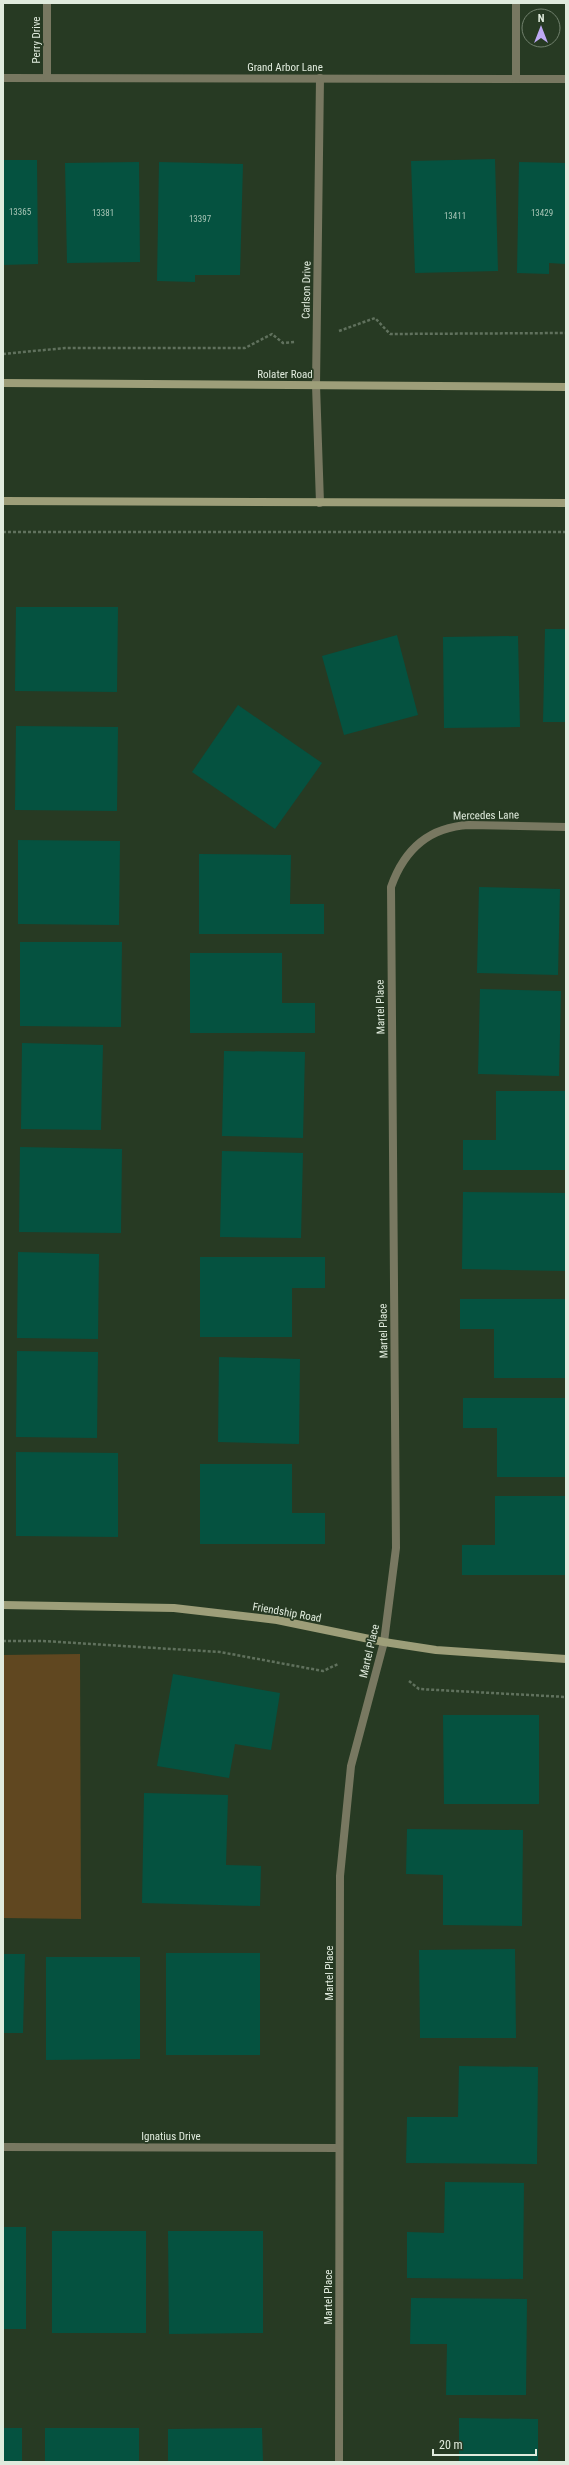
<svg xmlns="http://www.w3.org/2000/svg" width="569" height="2465" font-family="'Roboto Condensed',sans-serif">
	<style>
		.green { fill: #604720 }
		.building { fill: #055240 }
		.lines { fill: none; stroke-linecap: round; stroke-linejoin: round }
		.path { stroke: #60715d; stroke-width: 2.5; stroke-dasharray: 3 2; stroke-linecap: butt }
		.street { stroke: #787861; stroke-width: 8 }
		.secondary { stroke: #9d9e79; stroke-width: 8 }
		.labels { text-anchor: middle; stroke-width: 3.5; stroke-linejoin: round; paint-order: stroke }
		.number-label { font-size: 9px; fill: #a9c5b6 }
		.street-label { font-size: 11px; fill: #e0ebdd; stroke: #273a23 }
	</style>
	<rect width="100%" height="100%" fill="#273a23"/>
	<path class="green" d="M80 1654 81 1919 3 1918V1655Z"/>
	<g class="building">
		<path d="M495 159 498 271 415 273 411 161Z"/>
		<path d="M3 160H37L38 264 3 265Z"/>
		<path d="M139 162 140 262 67 263 65 163Z"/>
		<path d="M159 162 243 164 240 275H195V282L157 281Z"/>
		<path d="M519 162 566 163V264L549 263V274L517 273Z"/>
		<path d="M16 607H118L117 692 15 691Z"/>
		<path d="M545 629H566V722H543Z"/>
		<path d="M397 635 418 715 344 735 322 656Z"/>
		<path d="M518 636 520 727 444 728 443 637Z"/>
		<path d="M238 705 322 763 275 829 192 772Z"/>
		<path d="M16 726 118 727 117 811 15 810Z"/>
		<path d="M18 840 120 841 119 925 18 924Z"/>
		<path d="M199 854 291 855 290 904H324V934H199Z"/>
		<path d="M479 887 560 889 558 975 477 973Z"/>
		<path d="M20 942H122L121 1027 20 1026Z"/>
		<path d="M190 953H282V1003H315V1033H190Z"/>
		<path d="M480 989 561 991 559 1076 478 1074Z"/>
		<path d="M22 1043 103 1045 101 1130 21 1129Z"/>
		<path d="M224 1051 305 1052 303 1138 222 1136Z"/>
		<path d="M496 1091H566V1170H463V1140H496Z"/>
		<path d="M20 1147 122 1149 121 1233 19 1232Z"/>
		<path d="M222 1151 303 1153 301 1238 220 1237Z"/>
		<path d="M463 1192 566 1193V1271L462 1269Z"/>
		<path d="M18 1252 99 1254 98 1339 17 1338Z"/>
		<path d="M200 1257H325V1288H292V1337H200Z"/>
		<path d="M460 1299H566V1378H494V1329H460Z"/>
		<path d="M17 1351 98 1352 97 1438 16 1437Z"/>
		<path d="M219 1357 300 1359 299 1444 218 1442Z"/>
		<path d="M463 1398H566V1477H497V1428H463Z"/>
		<path d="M16 1452 118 1453V1537L16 1536Z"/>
		<path d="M200 1464H292V1513H325V1544H200Z"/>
		<path d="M495 1496H566V1575H462V1545H495Z"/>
		<path d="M173 1674 280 1693 271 1750 235 1744 229 1778 157 1766Z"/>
		<path d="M443 1715H539V1804H444Z"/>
		<path d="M144 1793 228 1795 226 1865 261 1866 260 1906 142 1903Z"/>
		<path d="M407 1829 523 1830 522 1926 443 1925V1875L406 1874Z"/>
		<path d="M515 1949 516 2038H420L419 1950Z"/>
		<rect x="166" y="1953" width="94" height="102"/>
		<path d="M3 1954H25L23 2033H3Z"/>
		<path d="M46 1957H140V2059L46 2060Z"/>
		<path d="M459 2066 538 2067 537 2164 406 2163 407 2117H458Z"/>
		<path d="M445 2182 524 2183 523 2279 407 2278V2232L444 2233Z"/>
		<rect x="3" y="2227" width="23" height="102"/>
		<rect x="52" y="2231" width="94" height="102"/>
		<path d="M168 2231H263V2333L169 2334Z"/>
		<path d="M411 2298 527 2299 526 2395H446L447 2344H410Z"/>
		<path d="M459 2418 538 2419V2462H459Z"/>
		<rect x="3" y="2428" width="19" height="34"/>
		<rect x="45" y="2428" width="94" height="34"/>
		<path d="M262 2428 263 2462H168V2429Z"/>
	</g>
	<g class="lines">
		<g class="path">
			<path d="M339 331 375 318 390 334 566 333"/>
			<path d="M3 354 65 348H245L272 334 283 343 295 342"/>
			<path d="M3 532H566"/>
			<path d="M3 1641H43L220 1652 323 1671 338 1664"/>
			<path d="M409 1681 419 1689 566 1697"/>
		</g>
		<g class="street">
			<path d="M3 78 566 79"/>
			<path d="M47 78V3"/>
			<path d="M320 78 316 385 320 503"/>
			<path d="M516 79V3"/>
			<path d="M3 2147 339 2148"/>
			<path d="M339 2462 340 1876 351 1766 384 1642 396 1548 391 887C404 850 429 827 469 825L566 827"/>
		</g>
		<g class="secondary">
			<path d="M3 383 566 387"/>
			<path d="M3 501 566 503"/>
			<path d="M3 1605 174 1608 277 1620 384 1642 436 1650 566 1659"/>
		</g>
	</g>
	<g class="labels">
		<g class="number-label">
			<text x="20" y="215">13365</text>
			<text x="103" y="216">13381</text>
			<text x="542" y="216">13429</text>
			<text x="455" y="219">13411</text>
			<text x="200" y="222">13397</text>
		</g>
		<g class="street-label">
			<text transform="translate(36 40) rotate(-90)" y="4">Perry Drive</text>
			<text x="285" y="71">Grand Arbor Lane</text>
			<text transform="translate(306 290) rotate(-89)" y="4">Carlson Drive</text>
			<text x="285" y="378">Rolater Road</text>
			<text transform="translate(486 815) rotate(-1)" y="4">Mercedes Lane</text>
			<text transform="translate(380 1007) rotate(-91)" y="4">Martel Place</text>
			<text transform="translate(383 1331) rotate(-91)" y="4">Martel Place</text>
			<text transform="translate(287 1612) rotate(10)" y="4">Friendship Road</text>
			<text transform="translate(369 1651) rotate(-77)" y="4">Martel Place</text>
			<text transform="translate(329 1973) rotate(-90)" y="4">Martel Place</text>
			<text x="171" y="2140">Ignatius Drive</text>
			<text transform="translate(328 2297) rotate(-90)" y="4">Martel Place</text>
		</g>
	</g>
	<rect width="569" height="2465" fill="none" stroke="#e0ebdd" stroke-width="8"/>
	<g transform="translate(541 28)"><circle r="19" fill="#273a23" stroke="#71816d"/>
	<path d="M0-3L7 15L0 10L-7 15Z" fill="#bea9f4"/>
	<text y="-6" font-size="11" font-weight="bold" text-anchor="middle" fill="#e0ebdd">N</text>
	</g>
	<path d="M433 2449v6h103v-6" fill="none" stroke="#e0ebdd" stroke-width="2"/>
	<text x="439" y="2449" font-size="12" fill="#e0ebdd" stroke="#273a23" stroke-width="3" paint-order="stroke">20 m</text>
</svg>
